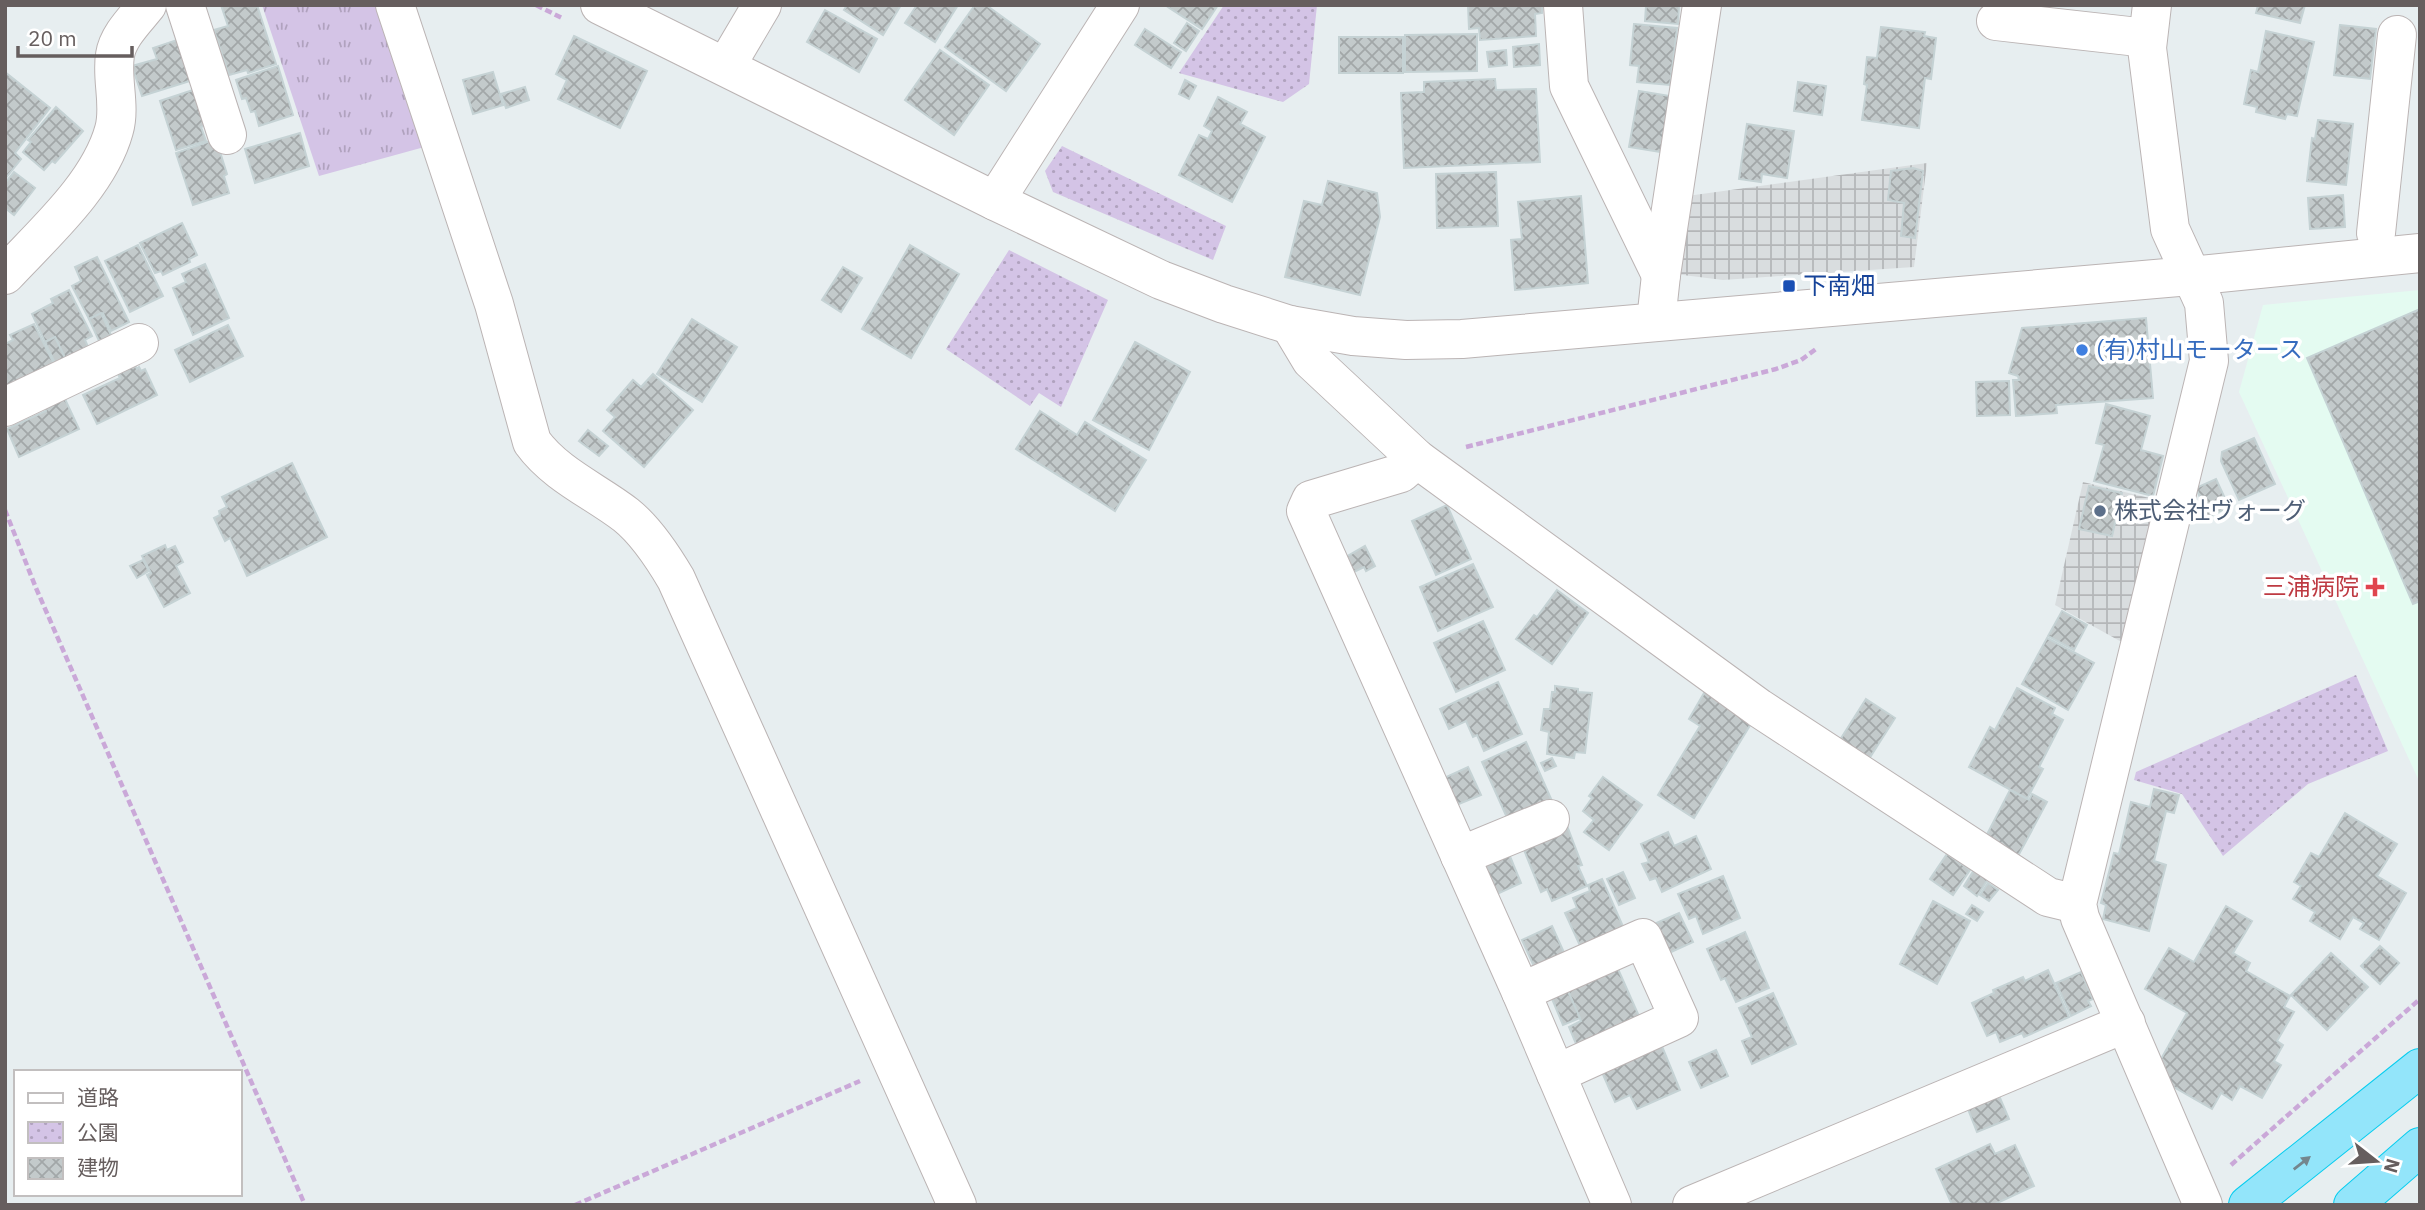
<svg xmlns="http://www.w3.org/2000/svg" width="2425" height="1210" font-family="'IBM Plex Sans','Noto Sans JP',sans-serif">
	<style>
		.industrial { fill: url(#industrial-grid) }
		.medical { fill: #e4fbf1 }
		.grass { fill: url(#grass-tufts) }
		.park { fill: url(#park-dots) }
		.building { fill: url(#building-cross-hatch); stroke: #c5d2d4; stroke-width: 2 }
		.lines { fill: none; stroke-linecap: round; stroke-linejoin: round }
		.minor-casing { stroke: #bbb4b4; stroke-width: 40 }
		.highway-casing { stroke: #07cdef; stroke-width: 40 }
		.path { stroke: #caa8d8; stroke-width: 4.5; stroke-dasharray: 7 3.5; stroke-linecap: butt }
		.minor { stroke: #fff; stroke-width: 38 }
		.highway { stroke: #93e5fa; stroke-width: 38 }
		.oneway { fill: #74868d }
		.transit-dot { fill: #1a4fb4; stroke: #fff; stroke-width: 2.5 }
		.shop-dot { fill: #3f7fe0; stroke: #fff; stroke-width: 2.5 }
		.service-dot { fill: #5c6f8a; stroke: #fff; stroke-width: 2.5 }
		.health-dot { fill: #e0444e; stroke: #fff; stroke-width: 2.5 }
		.labels { text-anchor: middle; stroke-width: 7; stroke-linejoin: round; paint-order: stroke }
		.transit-label { font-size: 24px; fill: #164399; stroke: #fff; text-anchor: start }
		.shop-label { font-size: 24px; fill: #366cbe; stroke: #fff; text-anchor: start }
		.service-label { font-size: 24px; fill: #4e5e75; stroke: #fff; text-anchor: start }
		.health-label { font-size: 24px; fill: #be3a42; stroke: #fff; text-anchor: end }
	</style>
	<defs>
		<pattern id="industrial-grid" width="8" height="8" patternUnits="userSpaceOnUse" patternTransform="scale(1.75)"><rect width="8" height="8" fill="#d9dddf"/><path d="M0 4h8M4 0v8" fill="none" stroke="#b4b6b8"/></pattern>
		<pattern id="grass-tufts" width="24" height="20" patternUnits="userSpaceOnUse" patternTransform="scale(1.75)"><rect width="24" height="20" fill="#d4c4e6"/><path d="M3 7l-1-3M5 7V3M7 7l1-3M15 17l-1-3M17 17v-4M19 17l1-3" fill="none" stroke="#b0a2be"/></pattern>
		<pattern id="park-dots" width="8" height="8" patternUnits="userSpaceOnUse" patternTransform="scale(1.75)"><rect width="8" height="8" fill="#d4c4e6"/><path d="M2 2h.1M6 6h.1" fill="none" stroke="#b0a2be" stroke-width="1.8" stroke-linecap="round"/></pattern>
		<pattern id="building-cross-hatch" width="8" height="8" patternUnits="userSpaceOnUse" patternTransform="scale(1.75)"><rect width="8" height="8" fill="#c3cacb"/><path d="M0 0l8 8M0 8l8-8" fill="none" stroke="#a2a7a8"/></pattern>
	</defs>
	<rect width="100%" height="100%" fill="#e7eef0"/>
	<g class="industrial">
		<path d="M1927 163 1914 267 1723 280 1675 274 1687 196Z"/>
		<path d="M2083 482 2162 501 2127 645 2055 605Z"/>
	</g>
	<path class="medical" d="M2420 290V783L2239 392 2263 305Z"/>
	<path class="grass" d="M262 5H382L428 146 319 176Z"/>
	<g class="park">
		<path d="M1224 5H1317L1309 84 1283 102 1179 73Z"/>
		<path d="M1062 146 1226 226 1213 260 1053 192 1045 171Z"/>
		<path d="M1009 250 1108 300 1061 407 1039 393 1030 406 946 349Z"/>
		<path d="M2356 675 2388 751 2308 784 2223 856 2182 794 2134 780 2136 772Z"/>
	</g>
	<g class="building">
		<path d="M221 5H257L276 64 248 73 247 70 229 75 214 30 228 26Z"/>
		<path d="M847 5H901L883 35 844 10Z"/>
		<path d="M917 5H958L935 42 905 23Z"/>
		<path d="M975 5H986L1040 44 1006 91 945 47Z"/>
		<path d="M1170 5H1218L1202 29 1168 7Z"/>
		<path d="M1468 5H1542V13L1535 14 1536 36 1480 40 1479 28 1469 29Z"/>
		<path d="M1679 5 1678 24 1645 21 1646 6H1637Z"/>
		<path d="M2258 5H2305L2300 23 2256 13Z"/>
		<path d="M825 10 877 39 859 72 807 42Z"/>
		<path d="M1187 23 1199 31 1186 51 1174 43Z"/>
		<path d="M1634 24 1677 28 1670 85 1637 82 1639 66 1630 65Z"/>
		<path d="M2340 25 2376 29 2370 79 2334 75Z"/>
		<path d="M1881 27 1925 32 1924 36 1936 38 1931 79 1925 78 1919 128 1862 120 1867 85 1864 84 1867 57 1877 58Z"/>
		<path d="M1145 29 1181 52 1171 68 1135 45Z"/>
		<path d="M2266 31 2314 42 2297 116 2287 114 2285 119 2256 112 2257 107 2244 104 2251 70 2258 72Z"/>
		<path d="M1477 34V71L1405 72V35Z"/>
		<path d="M574 36 647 71 620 128 558 99 567 80 556 74Z"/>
		<rect x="1339" y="37" width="64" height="36"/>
		<path d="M183 38 196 79 142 96 132 66 157 59 153 48Z"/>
		<path d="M1539 44 1540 65 1514 67 1513 47Z"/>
		<path d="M940 50 989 85 954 135 905 100Z"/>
		<path d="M1506 50 1507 65 1489 67 1487 52Z"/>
		<path d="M278 66 293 115 259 126 255 111 251 112 246 98 242 99 236 80Z"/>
		<path d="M5 72 50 108 15 153 21 159 5 179Z"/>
		<path d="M493 72 503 105 473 114 463 80Z"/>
		<path d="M1495 79 1496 90 1536 89 1540 162 1404 168 1401 93 1424 92V82Z"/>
		<path d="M1185 80 1196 86 1189 99 1179 94Z"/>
		<path d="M1798 82 1826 86 1822 115 1794 111Z"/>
		<path d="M525 87 529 100 506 108 501 94Z"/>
		<path d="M193 90 209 124 201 127 206 141 176 150 160 101Z"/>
		<path d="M1639 91 1670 96 1661 152 1629 147Z"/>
		<path d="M1218 97 1247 112 1240 124 1265 137 1232 202 1179 175 1199 135 1208 139 1212 131 1204 126Z"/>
		<path d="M56 107 83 131 55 163 52 161 44 170 23 152 31 142 28 140Z"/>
		<path d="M2318 120 2353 124 2346 185 2307 181 2312 138 2315 139Z"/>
		<path d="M1747 124 1794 131 1787 178 1762 174 1761 182 1739 179Z"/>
		<path d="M300 133 309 166 255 183 245 149Z"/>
		<path d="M216 139 227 174 224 176 229 193 193 205 176 153Z"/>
		<path d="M1913 168 1923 171 1915 238 1901 236 1904 203 1888 200 1891 171Z"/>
		<path d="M14 172 35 188 14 215 5 208V183Z"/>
		<path d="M1496 172 1498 226 1437 228 1436 174Z"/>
		<path d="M1328 181 1377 193 1380 217 1360 295 1285 277 1304 201 1322 205Z"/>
		<path d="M2343 195 2345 227 2310 229 2308 198Z"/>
		<path d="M1581 196 1588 283 1515 290 1511 240 1522 239 1518 202Z"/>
		<path d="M182 223 197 255 189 259 190 262 163 275 161 271 155 273 140 243Z"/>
		<path d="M138 245 163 296 130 312 105 261Z"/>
		<path d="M910 245 959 274 911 358 862 329Z"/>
		<path d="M97 257 129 322 111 331 103 313 89 319 72 286 81 281 75 267Z"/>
		<path d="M205 264 229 318 193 335 173 288 186 282 182 274Z"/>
		<path d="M843 267 862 278 841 312 822 300Z"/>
		<path d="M69 290 92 336 85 340 89 349 66 360 55 337 45 342 32 314 53 303 51 299Z"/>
		<path d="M2420 309V601L2413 604 2307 358Z"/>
		<path d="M101 313 111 335 99 341 89 319Z"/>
		<path d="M2146 318 2153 398 2056 405 2057 413 2016 416 2013 380H2019L2018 376 2009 373 2022 328Z"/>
		<path d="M692 319 737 347 702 402 657 374Z"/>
		<path d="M34 324 55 366 9 388 5 384V344L13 340 10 335Z"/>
		<path d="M228 325 243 356 190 382 175 350Z"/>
		<path d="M55 337 66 360 56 365 45 342Z"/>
		<path d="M1135 342 1190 372 1149 450 1093 420Z"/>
		<path d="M135 365 137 369 139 367 141 371 145 369 157 395 97 424 83 395 120 378 118 374Z"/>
		<path d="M653 374 693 410 644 467 603 431 615 417 607 410 633 380 641 387Z"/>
		<path d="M2009 381 2010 415 1977 416 1976 382Z"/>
		<path d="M64 397 79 429 19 457 7 429 46 411 44 406Z"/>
		<path d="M2106 404 2150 416 2141 450 2163 456 2153 496 2094 481 2104 445 2096 443Z"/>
		<path d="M1040 411 1077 435 1085 422 1146 460 1115 511 1016 449Z"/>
		<path d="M588 430 608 446 599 456 579 441Z"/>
		<path d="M2254 438 2275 484 2239 500 2221 461 2222 452Z"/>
		<path d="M292 463 327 537 247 576 230 538 225 541 214 518 220 515 219 511 227 507 222 497Z"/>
		<path d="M2216 479 2229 507 2199 521 2192 507 2202 502 2196 488Z"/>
		<path d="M2089 486 2122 493 2112 536 2079 529Z"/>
		<path d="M1447 505 1471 559 1436 575 1412 521Z"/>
		<path d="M165 545 167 550 175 546 183 562 176 566 190 593 164 607 147 575 151 573 142 556Z"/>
		<path d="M1365 546 1375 566 1366 571 1364 567 1354 572 1346 557Z"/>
		<path d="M143 560 149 571 137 578 130 566Z"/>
		<path d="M1473 564 1493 607 1438 631 1420 587Z"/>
		<path d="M1557 590 1588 613 1552 664 1516 639 1534 615 1537 617Z"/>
		<path d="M2062 611 2087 625 2074 650 2048 636Z"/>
		<path d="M1483 621 1505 670 1456 692 1434 643Z"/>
		<path d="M2047 638 2094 663 2068 710 2022 684Z"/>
		<path d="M1498 682 1522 734 1484 751 1477 735 1473 737 1466 721 1449 729 1440 709Z"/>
		<path d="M1555 686 1578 689V692L1592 693 1585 753 1575 752 1574 758 1547 754 1549 732 1541 730 1544 709H1550L1552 692H1555Z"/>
		<path d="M1707 688 1755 717 1694 818 1658 795 1700 726 1689 719Z"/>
		<path d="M2017 688 2055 708 2052 714 2063 720 2039 767 2043 769 2027 799 1969 767 1990 727 1995 730Z"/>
		<path d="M1866 699 1895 718 1867 762 1838 743Z"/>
		<path d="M1526 742 1552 801 1508 820 1482 762Z"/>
		<path d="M1552 758 1556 766 1545 771 1541 763Z"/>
		<path d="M1468 767 1481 795 1454 806 1442 779Z"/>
		<path d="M1603 777 1642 805 1609 850 1584 832 1594 820 1583 811 1592 798 1589 796Z"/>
		<path d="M2154 789 2179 795 2174 813 2166 811 2154 861 2166 865 2149 931 2103 919 2106 905 2101 903 2114 853 2119 854 2131 802 2150 807Z"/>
		<path d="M2010 790 2029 800 2032 794 2047 802 2017 858 1984 840Z"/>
		<path d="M2345 813 2397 844 2377 876 2406 893 2379 940 2360 929 2364 923 2353 917 2340 939 2310 921 2315 912 2293 899 2301 886 2294 882 2311 853 2319 857Z"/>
		<path d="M1566 823 1582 865 1578 866 1587 886 1552 901 1547 889 1541 892 1524 850Z"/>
		<path d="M1668 832 1674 846 1696 836 1711 869 1662 892 1656 878 1650 880 1642 864 1649 862 1641 844Z"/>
		<path d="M1509 854 1521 883 1495 895 1483 865Z"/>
		<path d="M1947 854 1970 870 1953 895 1930 879Z"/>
		<path d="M1974 870 1988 879 1977 896 1964 886Z"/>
		<path d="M1623 872 1635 898 1619 905 1607 879Z"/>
		<path d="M1723 876 1740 918 1703 934 1696 916 1689 919 1678 894Z"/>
		<path d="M1602 879 1625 931 1582 950 1565 913 1577 908 1573 898 1590 891 1588 885Z"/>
		<path d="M1988 883 1998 890 1989 901 1980 895Z"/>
		<path d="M1933 901 1970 921 1937 984 1900 964Z"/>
		<path d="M1972 905 1983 912 1977 921 1966 914Z"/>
		<path d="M2226 906 2252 921 2233 953 2250 963 2246 971 2290 996 2284 1007 2294 1012 2277 1041 2283 1045 2274 1061 2281 1065 2262 1098 2240 1086 2232 1100 2221 1093 2212 1109 2172 1086 2161 1059 2187 1013 2145 989 2169 948 2194 962Z"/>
		<path d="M1679 913 1693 942 1667 954 1654 924Z"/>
		<path d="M1552 926 1566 957 1536 971 1522 940Z"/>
		<path d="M1745 932 1769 988 1736 1002 1725 978 1721 980 1707 949Z"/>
		<path d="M2380 946 2399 963 2380 984 2361 966Z"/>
		<path d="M2331 953 2368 987 2327 1030 2291 995Z"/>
		<path d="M1618 969 1642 1023 1579 1051 1569 1027 1581 1021 1568 991Z"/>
		<path d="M2048 970 2069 1017 2024 1037 2022 1033 2000 1042 1996 1032 1987 1036 1972 1003 1994 993 1993 990 2023 977 2025 981Z"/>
		<path d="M2081 972 2093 999 2088 1001 2091 1006 2071 1016 2056 983Z"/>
		<path d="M1566 987 1580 1018 1563 1025 1550 994Z"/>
		<path d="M1773 993 1796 1044 1752 1064 1742 1041 1752 1037 1739 1008Z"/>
		<path d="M1661 1044 1680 1090 1637 1109 1630 1095 1615 1102 1601 1070Z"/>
		<path d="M1716 1050 1728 1076 1701 1088 1689 1062Z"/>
		<path d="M1997 1091 2009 1119 1977 1132 1966 1104Z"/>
		<path d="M1990 1144 1995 1154 2015 1145 2034 1186 1993 1205H1952L1936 1169Z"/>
	</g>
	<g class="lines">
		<g class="minor-casing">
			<g id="minor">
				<path d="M185 5 227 135"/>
				<path d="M395 5 494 304 532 442C556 475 595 491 626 515 646 531 663 557 676 579L957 1205"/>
				<path d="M600 5 995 201 1161 280 1224 304 1290 325 1353 336 1406 340 1462 339 2190 276 2420 253"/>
				<path d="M1563 5 1569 86 1661 275"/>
				<path d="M2152 5 2147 48 2170 229 2204 303 2209 361 2077 904 2080 918 2203 1205"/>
				<path d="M1996 21 2147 38"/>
				<path d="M726 66 762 5"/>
				<path d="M995 201 1120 5"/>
				<path d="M2376 233 2397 35"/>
				<path d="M5 275C43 234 99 185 114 130 121 106 111 79 115 55 118 36 135 20 147 5"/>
				<path d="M1656 321 1661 275 1702 5"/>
				<path d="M1290 325 1311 360 1417 459 1759 708 2048 897 2077 904"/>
				<path d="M5 407 139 343"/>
				<path d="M1417 459 1401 473 1311 500 1306 511 1521 992 1612 1205"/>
				<path d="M1460 856 1550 819"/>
				<path d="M1521 992 1643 938 1679 1018 1556 1074"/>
				<path d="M1692 1205 2126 1023"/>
			</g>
		</g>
		<g class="highway-casing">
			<g id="highway">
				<path d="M2248 1205 2420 1068"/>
				<path d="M2353 1205 2420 1147"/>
			</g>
		</g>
		<g class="path">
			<path d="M536 5 564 19"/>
			<path d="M1466 447 1776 369 1801 360 1816 349"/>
			<path d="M5 510 36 588 305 1205"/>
			<path d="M2231 1165 2420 999"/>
			<path d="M575 1205 860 1081"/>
		</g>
		<use href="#minor" class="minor"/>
		<use href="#highway" class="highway"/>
	</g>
	<defs><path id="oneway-solid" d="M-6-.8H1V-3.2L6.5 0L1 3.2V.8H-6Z" transform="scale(1.75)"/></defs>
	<use class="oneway" href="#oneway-solid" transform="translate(2302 1163) rotate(-38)"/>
	<rect class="transit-dot" x="1782" y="279" width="14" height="14" rx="3.5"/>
	<circle class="shop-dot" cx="2082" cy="350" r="7"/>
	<circle class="service-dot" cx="2100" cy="511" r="7"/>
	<path class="health-dot" d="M2371.5 576.5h7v7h7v7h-7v7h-7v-7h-7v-7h7z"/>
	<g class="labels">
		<g class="transit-label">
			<text x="1803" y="294">下南畑</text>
		</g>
		<g class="shop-label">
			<text x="2096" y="358">(有)村山モータース</text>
		</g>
		<g class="service-label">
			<text x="2114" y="519">株式会社ヴォーグ</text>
		</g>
		<g class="health-label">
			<text x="2359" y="595">三浦病院</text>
		</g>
	</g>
	<rect width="2425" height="1210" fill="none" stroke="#665e5e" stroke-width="14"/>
	<rect x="14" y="1070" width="228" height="126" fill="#ffffff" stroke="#c2bfbf" stroke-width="2"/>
	<rect x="28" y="1093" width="35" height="10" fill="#ffffff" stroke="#c2bfbf" stroke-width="2"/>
	<text x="77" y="1105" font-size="21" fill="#665e5e">道路</text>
	<rect x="28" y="1122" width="35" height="21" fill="url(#park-dots)" stroke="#c2bfbf" stroke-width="2"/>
	<text x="77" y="1140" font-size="21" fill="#665e5e">公園</text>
	<rect x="28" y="1158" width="35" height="21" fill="url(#building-cross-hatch)" stroke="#c2bfbf" stroke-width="2"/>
	<text x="77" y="1175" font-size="21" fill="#665e5e">建物</text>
	<g transform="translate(2376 1161) rotate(107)" stroke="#ffffff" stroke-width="5" paint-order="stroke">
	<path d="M0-5L12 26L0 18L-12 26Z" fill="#665e5e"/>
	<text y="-10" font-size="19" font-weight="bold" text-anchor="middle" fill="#665e5e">N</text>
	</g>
	<path d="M18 46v10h114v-10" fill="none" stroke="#665e5e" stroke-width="3.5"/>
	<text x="28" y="46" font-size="21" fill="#665e5e" stroke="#ffffff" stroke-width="5" paint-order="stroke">20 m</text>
</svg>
